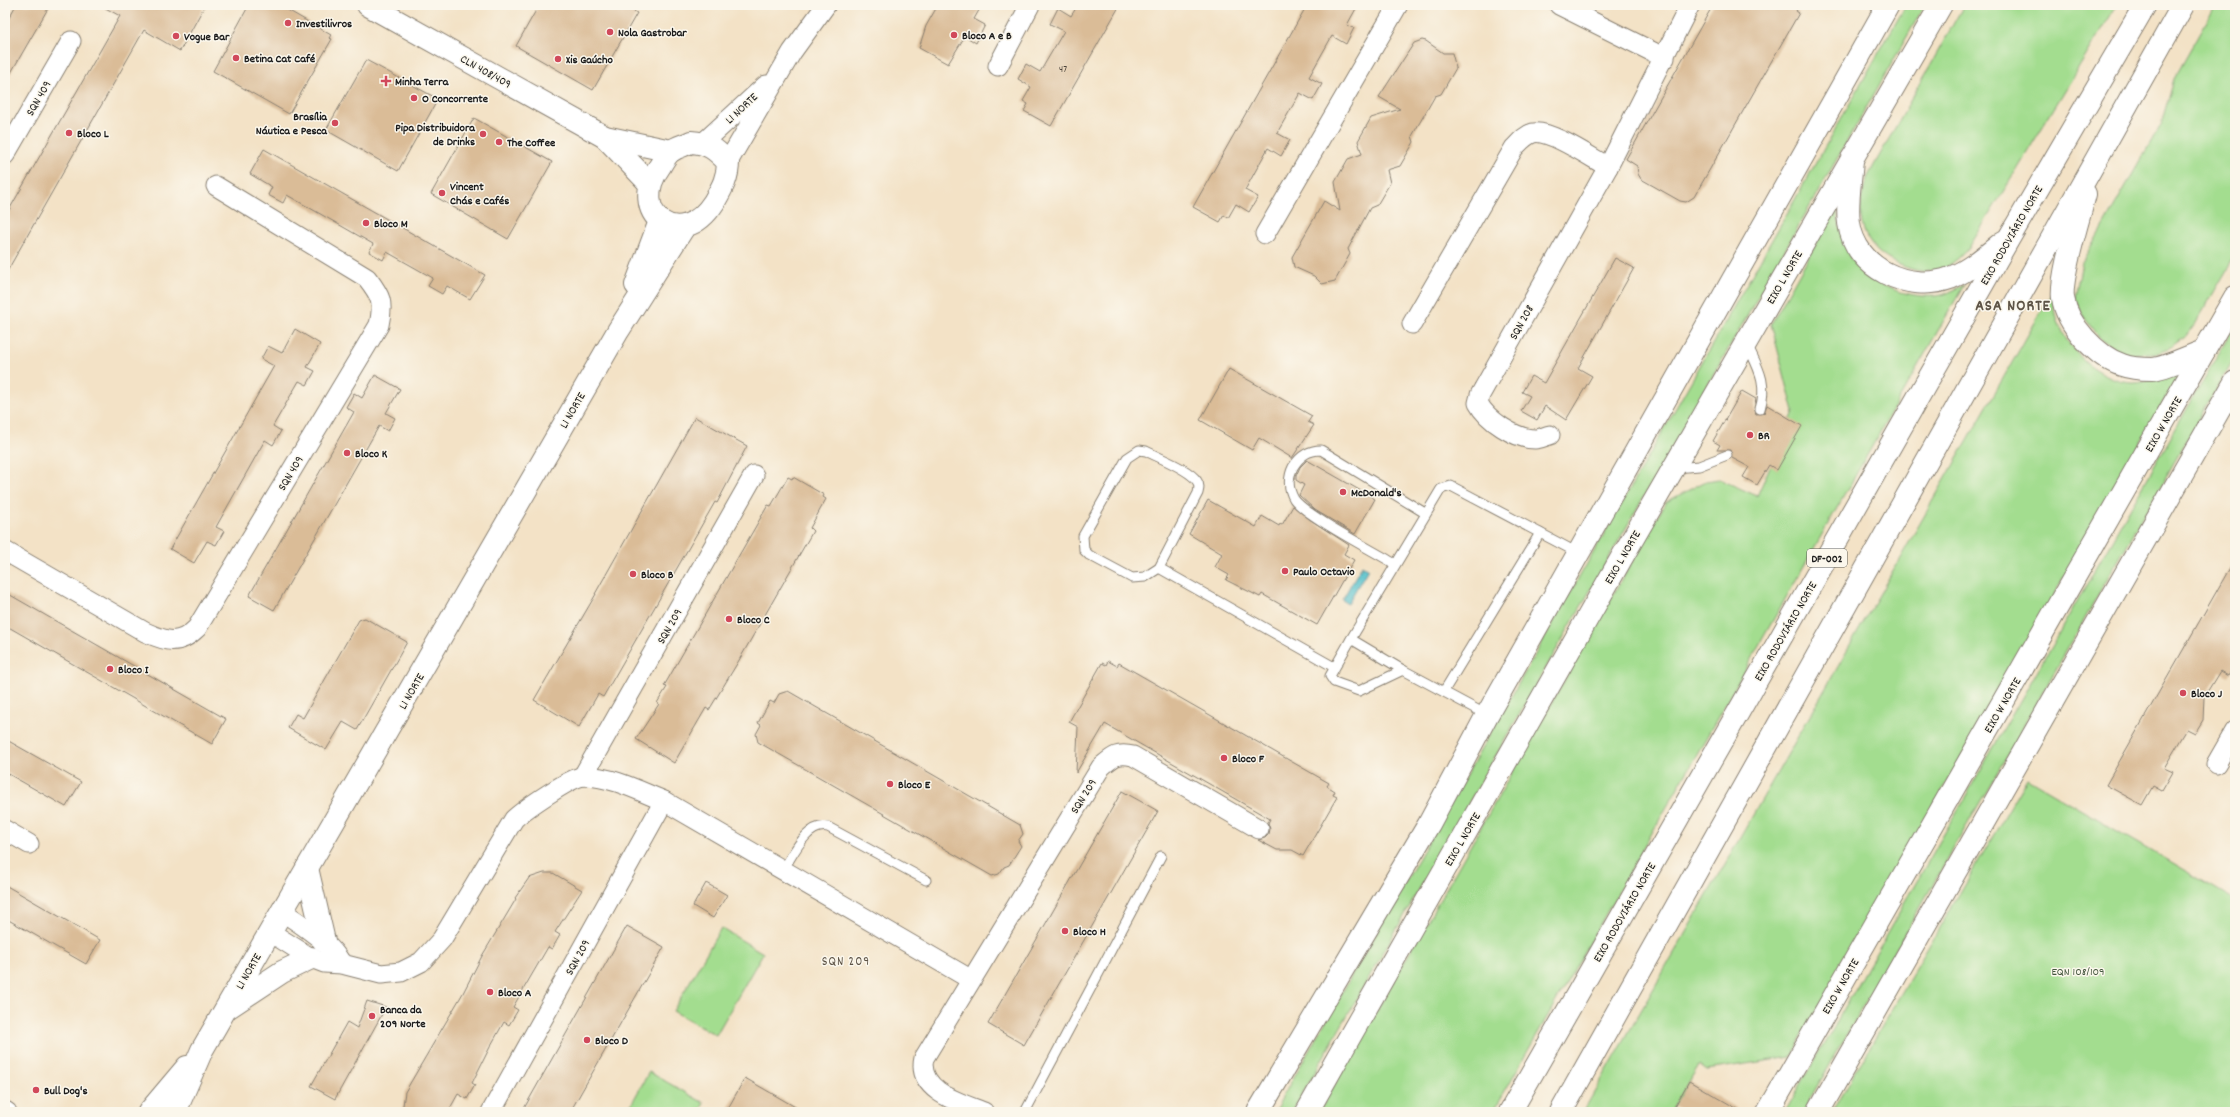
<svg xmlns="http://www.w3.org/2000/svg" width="2240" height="1117" font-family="Dekko,sans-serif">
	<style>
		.green { fill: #a3dd8f; stroke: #607c56 }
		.water { fill: #50bdc9; stroke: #366c72 }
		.building { fill: #dabc97 }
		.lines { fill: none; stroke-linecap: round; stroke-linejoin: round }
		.service-casing { stroke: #887f71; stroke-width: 11 }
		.minor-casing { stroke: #887f71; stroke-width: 21 }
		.tertiary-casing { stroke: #887f71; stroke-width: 24 }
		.primary-casing { stroke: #887f71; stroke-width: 24 }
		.trunk-casing { stroke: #887f71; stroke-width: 24 }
		.service { stroke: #fff; stroke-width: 9 }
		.minor { stroke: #fff; stroke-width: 19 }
		.tertiary { stroke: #fff; stroke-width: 22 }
		.primary { stroke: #fff; stroke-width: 22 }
		.trunk { stroke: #fff; stroke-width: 22 }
		.poi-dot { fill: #d1495b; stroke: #fbf7ec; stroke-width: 1.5 }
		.labels { text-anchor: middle; stroke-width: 3; stroke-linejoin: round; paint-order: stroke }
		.number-label { font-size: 10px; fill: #4c443b }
		.shield { fill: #fbf7ec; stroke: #5f5e5a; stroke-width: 1 }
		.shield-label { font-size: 11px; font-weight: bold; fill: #1c1c1c }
		.poi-label { font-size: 12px; font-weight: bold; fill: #1c1c1c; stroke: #fbf7ec; text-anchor: start }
		.street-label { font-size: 12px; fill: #1c1c1c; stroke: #fbf7ec }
		.park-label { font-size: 12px; fill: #44563e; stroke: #fbf7ec }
		.neighbourhood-label { font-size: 13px; letter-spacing: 1px; fill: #5e5447; stroke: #fbf7ec }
		.district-label { font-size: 16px; font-weight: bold; letter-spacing: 1px; fill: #5e5447; stroke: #fbf7ec }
	</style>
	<rect width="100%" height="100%" fill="#fbf7ec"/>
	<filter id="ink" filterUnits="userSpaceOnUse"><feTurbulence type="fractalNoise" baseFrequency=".025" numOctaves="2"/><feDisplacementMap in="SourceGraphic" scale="8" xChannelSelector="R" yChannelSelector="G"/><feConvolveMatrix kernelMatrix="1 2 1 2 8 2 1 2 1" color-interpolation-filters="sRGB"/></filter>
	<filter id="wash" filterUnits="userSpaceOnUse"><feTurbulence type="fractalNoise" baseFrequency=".012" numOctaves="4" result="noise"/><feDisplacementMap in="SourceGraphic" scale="16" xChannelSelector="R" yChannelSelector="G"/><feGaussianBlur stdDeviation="0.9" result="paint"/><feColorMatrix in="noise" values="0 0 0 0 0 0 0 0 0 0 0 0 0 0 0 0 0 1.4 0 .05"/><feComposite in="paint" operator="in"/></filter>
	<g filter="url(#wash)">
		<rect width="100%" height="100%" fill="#f3e2c6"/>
		<g class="green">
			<path d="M1906 5H1925L1292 1112H1274Z"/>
			<path d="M1964 5H2117L1970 246C1949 271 1931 278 1900 265 1860 249 1853 214 1868 176Z"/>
			<path d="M2216 5H2235V256L2196 323 2189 333 2179 341 2169 348 2155 353 2131 354 2119 351 2098 337 2082 314 2075 296 2082 263 2161 124 2174 79Z"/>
			<path d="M1836 208C1840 225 1842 244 1852 260 1867 285 1914 301 1942 295 1949 293 1957 288 1964 285L1493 1112H1319L1666 502 1706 481 1719 479 1757 496 1794 412 1771 324Z"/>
			<path d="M2053 291C2054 305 2056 321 2063 333 2075 358 2105 381 2133 382 2149 382 2168 372 2183 367L1791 1057 1707 1070 1699 1064 1670 1112H1583Z"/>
			<path d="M2235 325V356L1803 1112H1785Z"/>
			<path d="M2027 778 2235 900V1112H1832Z"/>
			<path d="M721 928 763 953 716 1035 673 1011Z"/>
			<path d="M649 1072 704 1103 699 1112H627Z"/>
		</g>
		<path class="water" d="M1362 565 1368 569 1348 603 1342 600Z"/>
		<g id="blocks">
			<g class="building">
				<path d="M16 5H50L5 83V25Z"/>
				<path d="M100 5H205L180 51 144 30 5 275V217L120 16Z"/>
				<path d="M249 5H279L331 35 329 38 332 39 289 114 213 71Z"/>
				<path d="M539 5H623L637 13 593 90 516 46Z"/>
				<path d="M938 5H982L974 19 985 25 976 43 965 36 948 64 919 48 926 26Z"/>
				<path d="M1078 5H1120L1051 126 1024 111 1028 104 1023 101 1031 87 1018 79 1026 64 1040 72 1064 31 1050 24 1058 8 1071 16Z"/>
				<path d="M1307 5H1358L1347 25 1354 28 1346 44 1332 36 1309 77 1322 84 1313 100 1300 93 1277 133 1290 140 1281 156 1268 148 1245 190 1258 197 1249 212 1236 204 1228 218 1224 215 1220 222 1193 207Z"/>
				<path d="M1713 5H1800L1796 11 1799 13 1694 197 1686 202 1680 201 1641 179 1638 174 1637 166 1626 159Z"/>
				<path d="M1422 40 1426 41 1443 53H1452L1456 68 1441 94 1435 96 1412 136 1414 142 1400 166 1387 170 1390 183 1377 205 1370 208 1348 249 1350 254 1335 281 1322 284 1314 276 1294 267 1292 257 1324 201 1340 211 1335 182 1348 159 1362 154 1358 141 1371 118 1400 109 1379 97 1414 43Z"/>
				<path d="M366 60 438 99 398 171 326 130Z"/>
				<path d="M474 118 552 162 508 239 431 194Z"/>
				<path d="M264 149 485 275 470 299 447 286 442 294 428 286 433 278 387 252 383 260 369 252 373 244 287 195 283 203 268 195 272 187 250 174Z"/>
				<path d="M1615 258 1634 268 1578 368 1592 376 1566 420 1545 406 1537 420 1521 411 1530 396 1522 392 1531 376 1544 383Z"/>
				<path d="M295 329 320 344 307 367 315 371 307 385 299 381 273 426 281 431 273 445 265 440 216 527 224 531 216 545 207 541 194 563 170 549 274 366 261 359 268 346 282 353Z"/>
				<path d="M1229 369 1312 416 1308 422 1314 425 1292 458 1259 438 1252 450 1200 420Z"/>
				<path d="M375 375 400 389 386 413 395 418 388 431 379 426 274 610 249 596 354 412 346 407 354 393 362 398Z"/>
				<path d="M1742 391 1756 399 1754 408 1756 414 1764 413 1767 405 1802 426 1777 470 1769 465 1757 485 1743 477 1749 467 1732 458 1730 450H1717L1720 445 1713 441Z"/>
				<path d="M695 417 747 446 717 503 715 502 603 697 598 694 579 727 534 700 596 594H595Z"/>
				<path d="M1307 460 1375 499 1355 534 1315 510 1299 495 1304 485 1296 480V476L1300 467Z"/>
				<path d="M788 477 792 479 793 477 824 495 823 497 826 499 810 528 813 531 738 662 709 710 706 708 674 763 636 739 659 704 657 703 667 687 664 686 768 505 771 506Z"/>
				<path d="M1208 500 1256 527 1262 516 1279 526 1280 524 1282 525 1293 506 1309 519 1349 545 1344 554 1354 560 1317 625 1262 594 1260 597 1226 580 1229 575 1215 567 1222 554 1189 534Z"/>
				<path d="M2235 559V665L2228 676 2220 671 2204 697 2203 720 2195 733 2187 729 2164 768 2173 772 2162 791 2153 786 2142 805 2106 785Z"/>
				<path d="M5 592 226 719 212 744 5 625Z"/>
				<path d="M365 618 407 642 357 730 343 722 326 750 288 728 296 714 303 718 359 620Z"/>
				<path d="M1108 661 1117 666 1119 663 1329 783 1327 786 1335 791 1333 795 1337 797 1303 856 1292 850H1277L1258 840 1265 838 1269 834 1270 829 1268 823 1270 819 1105 724 1076 773 1078 727 1069 722 1102 663 1106 665Z"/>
				<path d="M788 691 1020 825 1023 834 1018 841 1021 846 1009 865 1004 867 999 874 992 876 758 742 756 734 761 725 758 723 770 701 774 703 779 694Z"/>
				<path d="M5 739 81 782 66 807 5 772Z"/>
				<path d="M1122 791 1158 811 1024 1045 988 1024Z"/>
				<path d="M544 873H553L582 890 555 932 560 935 552 949 548 947 513 1007 518 1010 509 1025 504 1022 490 1047 472 1083 475 1085 467 1099 458 1094 448 1112H402L405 1092 463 993 482 956 516 899 515 898 529 878Z"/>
				<path d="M706 883 727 895 713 918 693 906Z"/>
				<path d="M5 885 100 940 86 964 5 918Z"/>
				<path d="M627 926 664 947 570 1112H522Z"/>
				<path d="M367 1001 386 1007 335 1099 311 1086 347 1022 357 1028Z"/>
				<path d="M745 1078 804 1112H726Z"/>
				<path d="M1689 1081 1743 1112H1686L1675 1106Z"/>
			</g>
		</g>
	</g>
	<g filter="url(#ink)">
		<use href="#blocks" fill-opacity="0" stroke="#887f71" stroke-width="1"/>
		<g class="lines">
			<g class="service-casing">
				<g id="service">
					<path d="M1747 344C1758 368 1768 382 1760 409"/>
					<path d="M1139 450 1146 451C1159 458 1189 469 1197 481 1200 485 1199 489 1198 493L1159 568 1145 577 1132 578 1089 555 1084 550 1083 536 1127 458Z"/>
					<path d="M1675 468 1699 466 1727 455"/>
					<path d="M1395 564C1374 551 1306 516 1294 499 1288 489 1288 477 1293 467 1300 456 1308 450 1321 450L1425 513"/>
					<path d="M1159 568 1334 667"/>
					<path d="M1351 639 1403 670 1487 715"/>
					<path d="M1403 670 1359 691 1334 682 1330 676 1351 639 1441 489 1451 486 1578 553"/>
					<path d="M1444 691 1540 533"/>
					<path d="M783 870C793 855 807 822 828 827L926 880"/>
					<path d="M1025 1112 1161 856"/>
				</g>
			</g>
			<g class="minor-casing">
				<g id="minor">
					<path d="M1559 5 1665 58"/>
					<path d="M998 66 1030 5"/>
					<path d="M703 143 766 85"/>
					<path d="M5 155 71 41"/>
					<path d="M728 162 792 52 826 5"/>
					<path d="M1265 234 1398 5"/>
					<path d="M1412 324 1514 148C1519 143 1525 135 1533 133 1549 129 1592 158 1608 167"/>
					<path d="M1550 435C1545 436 1540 439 1535 439 1515 439 1487 420 1478 403L1480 395 1608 167 1690 5"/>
					<path d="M5 551 145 632C167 642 179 646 197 628L379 325C384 302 381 296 367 278L216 186"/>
					<path d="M2216 764 2235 731"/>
					<path d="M583 776 754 475"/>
					<path d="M5 830 29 844"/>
					<path d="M282 911C304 927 328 940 342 964"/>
					<path d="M270 932 311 958 324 963 342 964 381 974 401 972 421 962 442 939 514 819C525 809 572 776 585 776 613 777 639 791 664 801L970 979"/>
					<path d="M5 1111 7 1112"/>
					<path d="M491 1112 664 801"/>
					<path d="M984 1112C961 1103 916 1091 924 1058L1101 767C1113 757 1117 752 1133 756L1259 829"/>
				</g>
			</g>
			<g class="tertiary-casing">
				<g id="tertiary">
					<path d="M368 5 605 137 671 151"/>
					<path d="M605 137 650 184"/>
					<path d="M691 142C709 143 716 150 728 162 728 178 722 188 714 202 680 255 626 213 660 166 663 161 667 154 671 151 677 147 685 145 691 142Z"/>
					<path d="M636 285 660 221"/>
					<path d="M307 868 324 941"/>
					<path d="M229 1007 282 972 311 958"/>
					<path d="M149 1112 187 1067"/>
					<path d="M175 1112 202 1050 270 932 618 331 684 227"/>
				</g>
			</g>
			<g class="primary-casing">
				<g id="primary">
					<path d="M1258 1112 1429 824 1487 715 1888 5"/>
					<path d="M1307 1112 1621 559 1941 5"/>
					<path d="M1768 1112 2235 297"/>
					<path d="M1818 1112 2235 382"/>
				</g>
			</g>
			<g class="trunk-casing">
				<g id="trunk">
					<path d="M1852 159C1851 180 1846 203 1849 223 1855 269 1909 293 1950 278 1970 270 1987 255 2003 242"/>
					<path d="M2085 194C2079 218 2060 277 2063 298 2067 325 2097 357 2122 365 2130 368 2143 369 2152 369 2163 369 2192 355 2204 351"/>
					<path d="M1510 1112 2009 238 2145 5"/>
					<path d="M1561 1112 2183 5"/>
				</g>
			</g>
			<use href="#service" class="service"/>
			<use href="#minor" class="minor"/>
			<use href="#tertiary" class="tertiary"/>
			<use href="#primary" class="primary"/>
			<use href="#trunk" class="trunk"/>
		</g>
	</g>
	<g class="poi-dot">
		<circle cx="288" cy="23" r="4"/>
		<circle cx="610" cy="32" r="4"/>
		<circle cx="954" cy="35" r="4"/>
		<circle cx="176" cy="36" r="4"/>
		<circle cx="236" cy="58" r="4"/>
		<circle cx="558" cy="59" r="4"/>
		<path d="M384 75h4v4h4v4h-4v4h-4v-4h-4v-4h4z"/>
		<circle cx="414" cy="98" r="4"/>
		<circle cx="335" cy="123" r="4"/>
		<circle cx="69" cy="133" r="4"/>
		<circle cx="483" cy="134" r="4"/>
		<circle cx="499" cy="142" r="4"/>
		<circle cx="442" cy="193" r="4"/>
		<circle cx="366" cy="223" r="4"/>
		<circle cx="1750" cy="435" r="4"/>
		<circle cx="347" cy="453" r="4"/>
		<circle cx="1343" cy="492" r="4"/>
		<circle cx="1285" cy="571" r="4"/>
		<circle cx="633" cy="574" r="4"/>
		<circle cx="729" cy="619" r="4"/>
		<circle cx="110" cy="669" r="4"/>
		<circle cx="2183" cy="693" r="4"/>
		<circle cx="1224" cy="758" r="4"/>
		<circle cx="890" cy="784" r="4"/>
		<circle cx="1065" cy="931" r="4"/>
		<circle cx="490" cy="992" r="4"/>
		<circle cx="372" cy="1016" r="4"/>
		<circle cx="587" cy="1040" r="4"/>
		<circle cx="36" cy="1090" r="4"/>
	</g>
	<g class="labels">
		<g class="number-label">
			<text x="1063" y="72">47</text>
		</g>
		<rect class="shield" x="1807" y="549" width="40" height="18" rx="3"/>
		<g class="shield-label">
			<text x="1827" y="562">DF-002</text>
		</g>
		<g class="poi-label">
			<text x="296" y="27">Investilivros</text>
			<text x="618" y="36">Nola Gastrobar</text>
			<text x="962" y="39">Bloco A e B</text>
			<text x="184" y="40">Vogue Bar</text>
			<text x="244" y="62">Betina Cat Café</text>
			<text x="566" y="63">Xis Gaúcho</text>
			<text x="395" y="85">Minha Terra</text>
			<text x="422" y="102">O Concorrente</text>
			<text x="327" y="120" text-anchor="end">Brasília<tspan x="327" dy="14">Náutica e Pesca</tspan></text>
			<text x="475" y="131" text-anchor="end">Pipa Distribuidora<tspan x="475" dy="14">de Drinks</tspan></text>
			<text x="77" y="137">Bloco L</text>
			<text x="507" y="146">The Coffee</text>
			<text x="450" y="190">Vincent<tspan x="450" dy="14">Chás e Cafés</tspan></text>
			<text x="374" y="227">Bloco M</text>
			<text x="1758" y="439">BR</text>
			<text x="355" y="457">Bloco K</text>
			<text x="1351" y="496">McDonald's</text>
			<text x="1293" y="575">Paulo Octavio</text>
			<text x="641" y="578">Bloco B</text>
			<text x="737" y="623">Bloco C</text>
			<text x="118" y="673">Bloco I</text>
			<text x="2191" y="697">Bloco J</text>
			<text x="1232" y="762">Bloco F</text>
			<text x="898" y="788">Bloco E</text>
			<text x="1073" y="935">Bloco H</text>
			<text x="498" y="996">Bloco A</text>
			<text x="380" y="1013">Banca da<tspan x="380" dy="14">209 Norte</tspan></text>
			<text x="595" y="1044">Bloco D</text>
			<text x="44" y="1094">Bull Dog's</text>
		</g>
		<g class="street-label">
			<text transform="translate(486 71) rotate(29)" y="4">CLN 408/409</text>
			<text transform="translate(38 98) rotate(-60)" y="4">SQN 409</text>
			<text transform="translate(741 108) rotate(-43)" y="4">L1 NORTE</text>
			<text transform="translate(2011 235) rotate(-60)" y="4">EIXO RODOVIÁRIO NORTE</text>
			<text transform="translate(1784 277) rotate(-60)" y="4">EIXO L NORTE</text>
			<text transform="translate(1521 322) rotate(-61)" y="4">SQN 208</text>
			<text transform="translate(572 410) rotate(-60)" y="4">L1 NORTE</text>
			<text transform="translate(2163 424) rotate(-60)" y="4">EIXO W NORTE</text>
			<text transform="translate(290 473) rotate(-59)" y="4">SQN 409</text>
			<text transform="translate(1622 557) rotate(-60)" y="4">EIXO L NORTE</text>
			<text transform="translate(669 626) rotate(-60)" y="4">SQN 209</text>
			<text transform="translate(1785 631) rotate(-60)" y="4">EIXO RODOVIÁRIO NORTE</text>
			<text transform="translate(411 691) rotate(-60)" y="4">L1 NORTE</text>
			<text transform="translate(2002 705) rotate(-60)" y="4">EIXO W NORTE</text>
			<text transform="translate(1083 796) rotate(-58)" y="4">SQN 209</text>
			<text transform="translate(1462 839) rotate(-60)" y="4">EIXO L NORTE</text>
			<text transform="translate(1624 912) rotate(-60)" y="4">EIXO RODOVIÁRIO NORTE</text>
			<text transform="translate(577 957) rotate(-61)" y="4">SQN 209</text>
			<text transform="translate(248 971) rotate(-60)" y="4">L1 NORTE</text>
			<text transform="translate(1840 986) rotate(-60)" y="4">EIXO W NORTE</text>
		</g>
		<g class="park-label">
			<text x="2078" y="975">EQN 108/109</text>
		</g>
		<g class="neighbourhood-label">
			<text x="846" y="965">SQN 209</text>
		</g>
		<g class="district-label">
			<text x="2013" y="310">ASA NORTE</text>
		</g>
	</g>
	<rect width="2240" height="1117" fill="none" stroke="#fbf7ec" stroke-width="20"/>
</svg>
